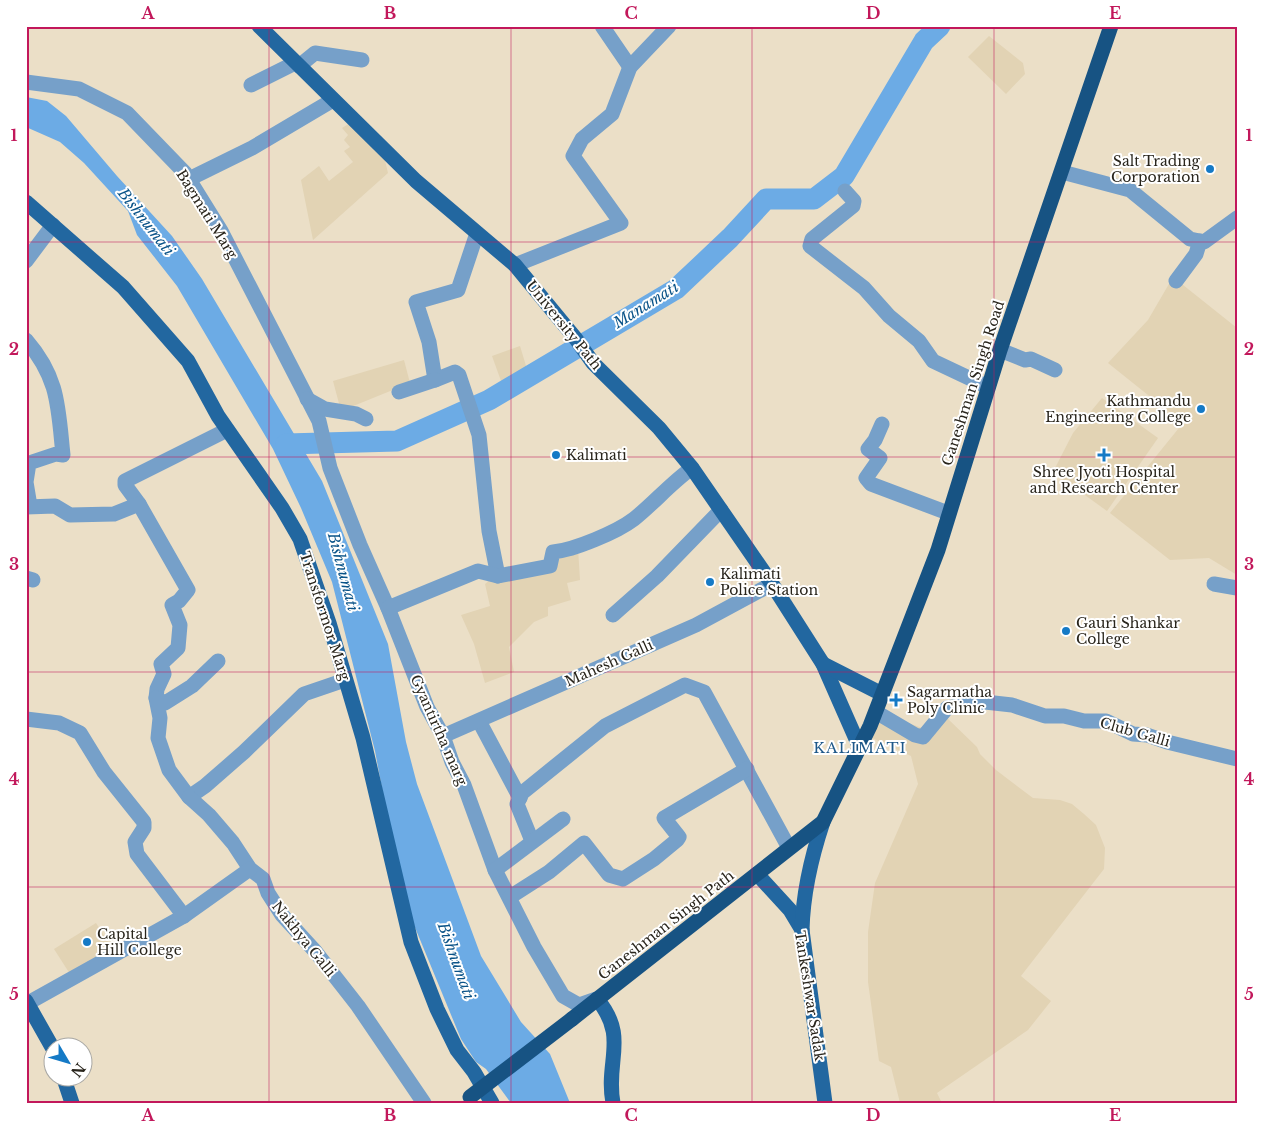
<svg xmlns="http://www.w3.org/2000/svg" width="1263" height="1129" font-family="'Libre Baskerville',serif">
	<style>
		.built { fill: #e2d3b4 }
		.water { fill: #6cabe5 }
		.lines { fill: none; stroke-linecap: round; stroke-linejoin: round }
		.river { stroke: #6cabe5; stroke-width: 21 }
		.minor { stroke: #76a0c9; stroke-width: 15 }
		.major { stroke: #2267a0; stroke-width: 15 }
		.highway { stroke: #175383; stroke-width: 15 }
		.highway-bridge { stroke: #175383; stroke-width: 15 }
		.grid { fill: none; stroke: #c2185b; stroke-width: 1; stroke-opacity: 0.55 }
		.poi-dot { fill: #157ac6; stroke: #fff; stroke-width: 2 }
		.labels { text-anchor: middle; stroke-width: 4; stroke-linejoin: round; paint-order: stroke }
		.poi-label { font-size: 14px; fill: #29251c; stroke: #fff; text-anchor: start }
		.street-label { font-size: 14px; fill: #29251c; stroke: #fff }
		.water-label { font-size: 15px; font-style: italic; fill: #0a5388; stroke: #fff }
		.neighbourhood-label { font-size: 15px; letter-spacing: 1px; fill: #1e5889; stroke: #fff }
		.neatline { fill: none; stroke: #c2185b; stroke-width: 2 }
		.grid-label { font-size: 16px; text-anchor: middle; font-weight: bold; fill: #c2185b }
	</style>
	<rect width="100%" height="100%" fill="#ebdfc7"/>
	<g class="built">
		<path d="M989 36 1023 63 1025 74 1006 94 968 57Z"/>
		<path d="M350 123 383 152 388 173 313 240 301 180 319 166 329 181 353 162 344 151 350 147 344 140 348 135 342 128Z"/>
		<path d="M1173 277 1237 328V575L1209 558 1170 560 1110 513 1183 423 1108 363 1148 320Z"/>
		<path d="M520 346 530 379 505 392 492 356Z"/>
		<path d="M404 360 410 383 341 411 333 381Z"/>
		<path d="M1102 398 1158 438 1107 511 1053 472 1073 433Z"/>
		<path d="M578 548 580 580 567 583 571 600 548 607V616L534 622 509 647 514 672 485 683 474 644 461 615 490 606 485 584 492 578 552 569 553 555Z"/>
		<path d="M876 712 934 732 947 718 977 747 980 754 996 770 1033 798 1060 800 1072 804 1084 814 1096 825 1105 848 1104 869 1021 976 1051 1001 1028 1030 937 1093 942 1103H900L891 1067 879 1061 868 982V932L875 883 918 784 911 756 868 736Z"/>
		<path d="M96 923 114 951 70 974 54 949Z"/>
	</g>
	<path class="water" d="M26 97 47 101 66 116 117 176 172 236 202 279 322 481 388 644 406 742 417 784 481 956 521 1022 550 1054 570 1103H511L486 1069 476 1062 461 1039 414 925 391 836 375 751 332 582 301 508 273 449 177 286 137 235 128 211 84 163 60 142 26 127Z"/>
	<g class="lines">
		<path class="river" d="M286 444 397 441 489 400 676 289 730 238 766 199H814L844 176 924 41 940 26"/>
		<g class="minor">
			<path d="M602 26 630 67"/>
			<path d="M299 66 315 53 362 60"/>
			<path d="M26 82 79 89 127 113 185 173 221 231 319 421 330 468 360 545 388 608 427 707 443 736 452 762 464 785 495 870 534 947 563 996 579 1005 596 999"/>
			<path d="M251 85 295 63"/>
			<path d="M1062 172 1130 190 1190 239 1204 242 1237 218"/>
			<path d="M189 179 252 148 333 100"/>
			<path d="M845 191 854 201 853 206 812 239 810 246 864 288 889 316 919 341 933 361 988 387"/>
			<path d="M477 233 458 290 416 302 429 342 435 380 455 372 459 375 479 435 489 531 498 576"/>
			<path d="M26 261 53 225"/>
			<path d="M515 265 621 223 573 156 582 139 612 114 630 67 669 26"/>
			<path d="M1176 281 1196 254 1200 241"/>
			<path d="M26 340C59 378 58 407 63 455L56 454 29 463 26 482 30 506"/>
			<path d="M1000 350 1025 360 1031 359 1055 370"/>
			<path d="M399 392 435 380"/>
			<path d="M307 399 325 409 356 414 366 419"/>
			<path d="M882 424 875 440 868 449 880 458 866 478 871 484 948 513"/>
			<path d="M139 504 125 485V481L227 430"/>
			<path d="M26 507 55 506 70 515 114 514 139 504 188 590 179 601 172 605 180 625 178 648 161 664 164 674 157 689 156 698"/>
			<path d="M26 578 33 580"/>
			<path d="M1214 584 1237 588"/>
			<path d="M388 608 478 571 498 576 550 566 553 552C574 550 617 532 634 519 654 503 671 483 692 468"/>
			<path d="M613 615 657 576 721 510"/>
			<path d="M218 661 192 686 165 703 156 698 160 718 158 738 169 770 189 797 205 786 244 752 304 694 345 680"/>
			<path d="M876 712 915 735 923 737 947 708 985 702 1012 705 1045 716H1064L1084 721H1106L1133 734 1147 735 1167 742 1237 759"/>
			<path d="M26 719 59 723 80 733 104 772 144 822V828L135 842 137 854 184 916"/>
			<path d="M479 721 520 798"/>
			<path d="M443 736 696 625 772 584"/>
			<path d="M189 797 209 815 233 843 250 869 263 879 268 893 282 915 315 951 358 1006 424 1103"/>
			<path d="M532 841 517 804 522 793 605 726 685 685 704 692 789 848"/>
			<path d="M495 870 563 819"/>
			<path d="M510 897 549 872 584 843 609 875 623 879 654 859 677 840 679 837 664 818 747 769"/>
			<path d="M28 1003 184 916 250 869"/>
		</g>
		<g class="major">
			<path d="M259 26 416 181 515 265 576 339 593 363 659 428 692 468 772 584 823 664 860 748"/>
			<path d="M26 202 123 287 188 361 218 416 282 508 300 539 329 623 363 738 411 942 437 1009 457 1050 474 1072 492 1103"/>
			<path d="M823 664 882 694"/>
			<path d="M757 874 790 910 802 930 825 1103"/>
			<path d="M802 930C803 892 811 858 823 822"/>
			<path d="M597 999C629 1037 605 1061 613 1103"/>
			<path d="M26 1001 52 1047"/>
			<path d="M63 1076 72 1103"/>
		</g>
		<path class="highway" d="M572 1019 823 822 870 726 938 550 1000 350 1111 26"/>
		<path class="highway-bridge" d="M470 1097 572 1019"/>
	</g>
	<path class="grid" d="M269 26V1103M511 26V1103M752 26V1103M994 26V1103M26 242H1237M26 457H1237M26 672H1237M26 887H1237"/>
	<g class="poi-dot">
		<circle cx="1210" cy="169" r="5"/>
		<circle cx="1201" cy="409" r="5"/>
		<circle cx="556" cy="455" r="5"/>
		<path d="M1101.5 447.5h5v5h5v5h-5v5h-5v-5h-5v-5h5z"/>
		<circle cx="710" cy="582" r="5"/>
		<circle cx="1066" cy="631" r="5"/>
		<path d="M893.5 692.5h5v5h5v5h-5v5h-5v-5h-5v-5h5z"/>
		<circle cx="87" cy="942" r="5"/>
	</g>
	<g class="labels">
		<g class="poi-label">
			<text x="1200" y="166" text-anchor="end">Salt Trading<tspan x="1200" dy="16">Corporation</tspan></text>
			<text x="1191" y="406" text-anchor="end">Kathmandu<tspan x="1191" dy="16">Engineering College</tspan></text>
			<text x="566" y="460">Kalimati</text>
			<text x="1104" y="477" text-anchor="middle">Shree Jyoti Hospital<tspan x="1104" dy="16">and Research Center</tspan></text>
			<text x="720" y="579">Kalimati<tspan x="720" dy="16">Police Station</tspan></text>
			<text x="1076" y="628">Gauri Shankar<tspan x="1076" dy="16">College</tspan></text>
			<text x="907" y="697">Sagarmatha<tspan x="907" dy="16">Poly Clinic</tspan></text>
			<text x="97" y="939">Capital<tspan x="97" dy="16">Hill College</tspan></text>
		</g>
		<g class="street-label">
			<text transform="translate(207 214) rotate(58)" y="5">Bagmati Marg</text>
			<text transform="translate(564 325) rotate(51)" y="5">University Path</text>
			<text transform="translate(973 383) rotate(-72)" y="5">Ganeshman Singh Road</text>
			<text transform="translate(325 616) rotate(72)" y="5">Transformor Marg</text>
			<text transform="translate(609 663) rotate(-24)" y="5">Mahesh Galli</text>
			<text transform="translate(439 730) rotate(66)" y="5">Gyantirtha marg</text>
			<text transform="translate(1135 732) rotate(16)" y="5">Club Galli</text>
			<text transform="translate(666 925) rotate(-38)" y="5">Ganeshman Singh Path</text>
			<text transform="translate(304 939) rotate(51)" y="5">Nakhya Galli</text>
			<text transform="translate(810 996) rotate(81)" y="5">Tankeshwar Sadak</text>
		</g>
		<g class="water-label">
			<text transform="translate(146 222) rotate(52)" y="5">Bishnumati</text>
			<text transform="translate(646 305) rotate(-32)" y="5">Manamati</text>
			<text transform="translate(343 572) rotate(75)" y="5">Bishnumati</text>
			<text transform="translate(456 961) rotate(70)" y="5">Bishnumati</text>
		</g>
		<g class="neighbourhood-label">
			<text x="860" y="753">KALIMATI</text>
		</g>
	</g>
	<rect width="1263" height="1129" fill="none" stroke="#ffffff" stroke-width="55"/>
	<g transform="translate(68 1062) rotate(128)"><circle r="24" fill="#ffffff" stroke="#a9a8a4"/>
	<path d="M0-4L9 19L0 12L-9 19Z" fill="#157ac6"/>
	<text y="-8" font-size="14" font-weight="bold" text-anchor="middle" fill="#29251c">N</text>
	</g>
	<rect x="28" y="28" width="1208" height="1074" class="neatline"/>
	<g class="grid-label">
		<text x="148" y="19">A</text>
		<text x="390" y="19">B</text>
		<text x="631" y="19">C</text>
		<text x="873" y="19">D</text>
		<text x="1115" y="19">E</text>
		<text x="14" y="141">1</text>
		<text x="1249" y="141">1</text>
		<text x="14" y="355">2</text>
		<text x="1249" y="355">2</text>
		<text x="14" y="570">3</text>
		<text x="1249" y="570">3</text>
		<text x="14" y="785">4</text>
		<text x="1249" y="785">4</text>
		<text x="14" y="1000">5</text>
		<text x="1249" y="1000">5</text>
		<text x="148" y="1121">A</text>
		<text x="390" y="1121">B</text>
		<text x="631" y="1121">C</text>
		<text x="873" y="1121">D</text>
		<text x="1115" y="1121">E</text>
	</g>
</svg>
